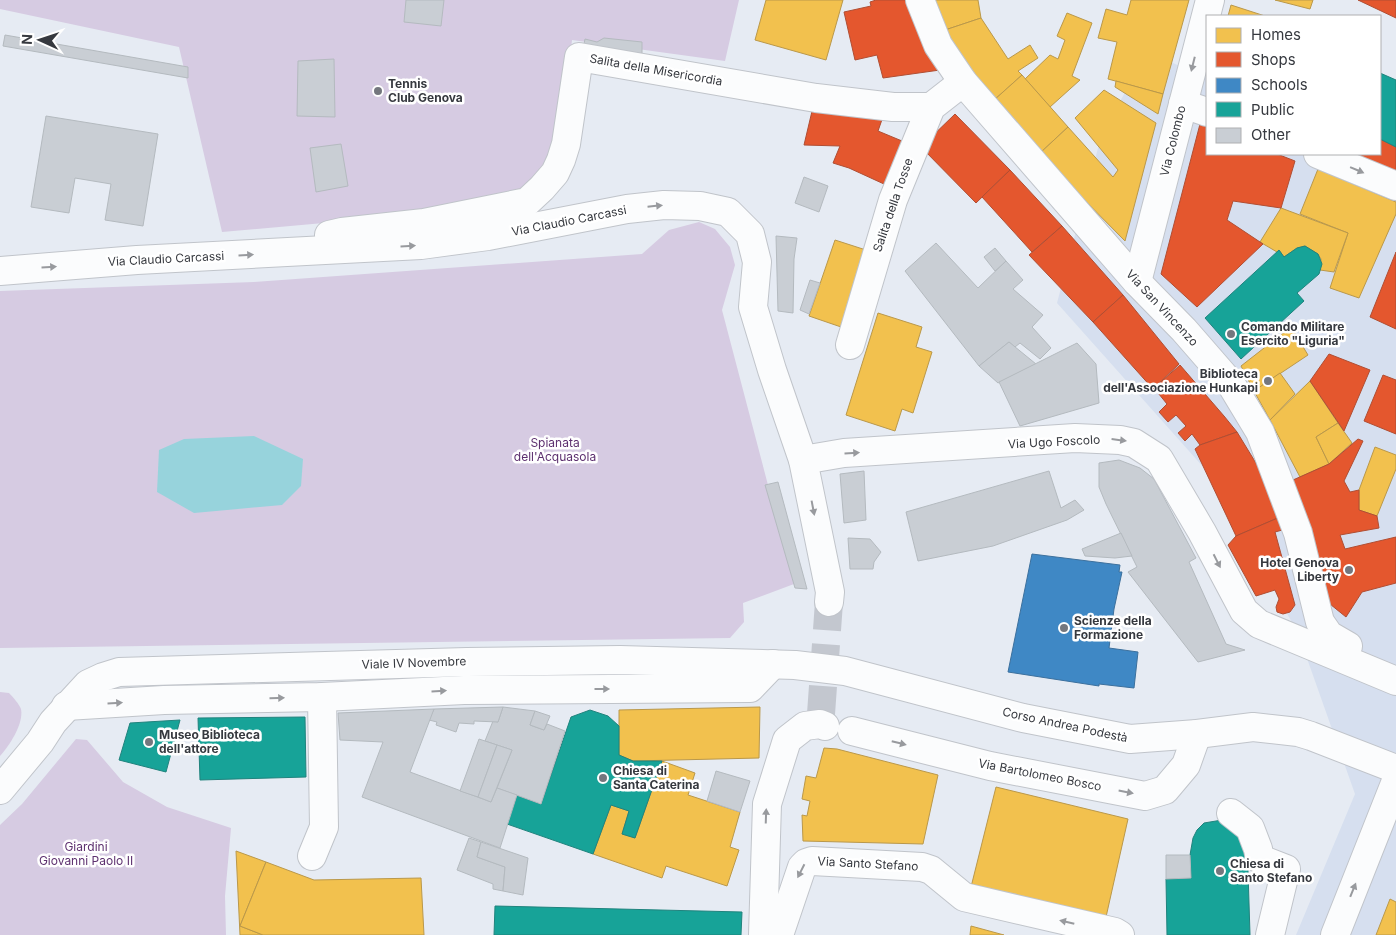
<svg xmlns="http://www.w3.org/2000/svg" width="1396" height="935" font-family="Inter,sans-serif">
	<style>
		.built { fill: #d6dfef }
		.green { fill: #d6cbe2 }
		.water { fill: #97d3dc }
		.homes { fill: #f2c14e; stroke: #ba984a }
		.shops { fill: #e4572e; stroke: #b04e33 }
		.schools { fill: #3f88c5; stroke: #3c709d }
		.public { fill: #17a398; stroke: #20837d }
		.building { fill: #c9ced4; stroke: #b4babf }
		.lines { fill: none; stroke-linecap: round; stroke-linejoin: round }
		.minor-tunnel { stroke: #c3c7cf; stroke-width: 28; stroke-dasharray: 28 14; stroke-linecap: butt }
		.minor-casing { stroke: #c0c4ca; stroke-width: 30 }
		.minor { stroke: #fbfcfd; stroke-width: 28 }
		.oneway { fill: #989a9e }
		.poi-dot { fill: #74777e; stroke: #fff; stroke-width: 2 }
		.labels { text-anchor: middle; stroke-width: 5; stroke-linejoin: round; paint-order: stroke }
		.street-label { font-size: 12px; fill: #36393f; stroke: #fff }
		.poi-label { font-size: 12px; font-weight: bold; fill: #36393f; stroke: #fff; text-anchor: start }
		.park-label { font-size: 12px; fill: #5d306f; stroke: #fff }
	</style>
	<rect width="100%" height="100%" fill="#e6ebf3"/>
	<path class="built" d="M1148 52 1207 78V154H1379L1396 161V935H1296L1355 794 1298 633 1205 469 1057 303 1102 133Z"/>
	<g class="green">
		<path d="M0 0H739L725 61 572 40 561 141 535 186 424 214 222 232 179 47 0 9Z"/>
		<path d="M699 222 715 229 730 247 735 265 722 310 794 584 743 603 744 622 730 638 0 648V291L254 282 642 254 669 230Z"/>
		<path d="M0 692 9 693C13 697 19 704 21 709 24 724 9 746 0 756Z"/>
		<path d="M76 739 87 740 123 782 167 807 231 828 225 896 226 935H0V825L22 804Z"/>
	</g>
	<path class="water" d="M254 436 303 459 301 486 282 505 194 513 157 492 159 450 184 439Z"/>
	<g class="homes">
		<path d="M766 0H843L826 60 755 40Z"/>
		<path d="M928 0H978L981 18 942 31Z"/>
		<path d="M1131 0H1189L1163 94 1108 79 1117 42 1098 38 1106 9 1127 15Z"/>
		<path d="M1275 0H1313L1310 9Z"/>
		<path d="M1231 5 1265 16H1228Z"/>
		<path d="M1067 13 1092 23 1072 76 1080 80 1050 107 1025 79 1050 55 1058 59 1065 40 1057 36Z"/>
		<path d="M981 18 1008 59 1030 45 1038 58 1018 71 1022 75 993 101 942 31Z"/>
		<path d="M1022 75 1068 127 1039 154 993 101Z"/>
		<path d="M1116 81 1163 94 1158 114 1115 87Z"/>
		<path d="M1104 90 1156 123 1125 241 1039 154 1068 127 1113 177 1118 170 1075 118Z"/>
		<path d="M1318 169 1396 202V214L1359 298 1330 288 1348 233 1300 214Z"/>
		<path d="M1281 208 1348 233 1334 272 1320 270 1321 259 1318 254 1305 246 1297 248 1284 257 1279 250 1277 252 1260 242Z"/>
		<path d="M835 240 869 251 844 328 809 316Z"/>
		<path d="M878 313 922 327 916 347 932 352 913 413 902 409 895 431 846 415Z"/>
		<path d="M1291 327 1308 355 1254 391 1241 366Z"/>
		<path d="M1280 373 1295 394 1270 420 1254 391Z"/>
		<path d="M1310 381 1338 423 1316 437 1329 464 1300 477 1270 420Z"/>
		<path d="M1338 423 1352 443 1329 464 1316 437Z"/>
		<path d="M1375 447 1396 455V469L1377 516 1359 510V490Z"/>
		<path d="M760 707 759 758 633 761 619 755V710Z"/>
		<path d="M824 748 837 749 938 775 923 844 803 841 802 815 807 816 810 801 802 799 806 776 816 778Z"/>
		<path d="M662 761 695 773 688 795 740 812 730 847 739 850 727 886 666 866 662 878 593 854 611 805 629 811 622 834 635 838Z"/>
		<path d="M996 787 1128 819 1106 917 971 887Z"/>
		<path d="M236 851 266 862 240 926 263 935H240Z"/>
		<path d="M266 862 314 880 421 878 424 935H263L240 926Z"/>
		<path d="M1390 899 1396 902V935H1376Z"/>
		<path d="M971 926 1004 935H970Z"/>
	</g>
	<g class="shops">
		<path d="M876 0H911L940 70 883 78 877 55 855 60 844 12 871 6 870 2Z"/>
		<path d="M1358 0H1396V18Z"/>
		<path d="M813 107 886 108 878 131 902 141 884 184 849 168 833 163 840 146 804 145Z"/>
		<path d="M955 114 1010 170 976 203 921 147Z"/>
		<path d="M1200 124 1207 126V154H1277L1295 161 1281 208 1233 201 1227 220 1263 244 1197 307 1161 274Z"/>
		<path d="M1380 139 1396 147V173L1348 154H1380Z"/>
		<path d="M1010 170 1062 226 1032 252 982 197Z"/>
		<path d="M1062 226 1123 295 1093 322 1029 255Z"/>
		<path d="M1396 252V329L1370 317Z"/>
		<path d="M1123 295 1179 364 1153 389 1093 322Z"/>
		<path d="M1329 354 1370 370 1344 431 1310 381Z"/>
		<path d="M1180 365 1224 416 1237 432 1200 445 1192 434 1185 441 1178 433 1186 426 1176 415 1168 422 1159 412 1167 404 1154 388Z"/>
		<path d="M1383 375 1396 380V434L1364 421Z"/>
		<path d="M1237 432 1262 473 1280 517 1236 536 1195 449 1200 445Z"/>
		<path d="M1358 439 1363 441 1344 481 1350 492 1359 490V510L1377 516 1379 528 1340 535 1345 549 1396 537V583L1362 592 1346 617 1325 600 1293 480 1329 464Z"/>
		<path d="M1280 517 1286 529 1275 532 1295 605 1290 612 1283 614 1277 612 1276 607 1279 599 1275 590 1256 596 1228 545 1236 536Z"/>
	</g>
	<path class="schools" d="M1032 554 1120 565 1119 572H1122L1114 609 1109 648 1138 652 1134 688 1099 684V686L1008 672Z"/>
	<g class="public">
		<path d="M1380 73 1396 80V147L1380 139Z"/>
		<path d="M1305 246 1318 254 1322 264 1319 274 1297 293 1304 301 1241 359 1205 318 1279 250 1284 257 1297 248Z"/>
		<path d="M590 710 608 716 619 726V755L633 761H662L635 838 622 834 629 811 611 805 593 854 507 824 517 795 541 804 571 717Z"/>
		<path d="M305 717 306 777 200 780 198 718Z"/>
		<path d="M180 720 166 772 119 760 130 723Z"/>
		<path d="M1228 819 1247 839 1250 935H1167L1166 879 1191 878 1190 855 1193 838 1197 830 1204 823Z"/>
		<path d="M495 906 742 912 741 935H494Z"/>
	</g>
	<g class="building">
		<path d="M406 0H444L441 26 404 22Z"/>
		<path d="M5 35 188 67V78L3 46Z"/>
		<path d="M604 38 642 42V56L583 49 585 39 597 42Z"/>
		<path d="M334 59 335 117 297 116 298 61Z"/>
		<path d="M46 116 158 134 143 226 105 220 111 184 75 178 69 213 31 207Z"/>
		<path d="M341 144 348 186 316 192 310 148Z"/>
		<path d="M804 177 828 186 819 212 795 203Z"/>
		<path d="M776 236 797 238 794 259 793 313 778 311Z"/>
		<path d="M936 243 978 288 1006 261 1023 280 1013 289 1043 315 1032 327 1051 348 1040 359 1020 343 1015 347 1009 342 979 366 905 271Z"/>
		<path d="M995 248 1006 261 995 271 984 257Z"/>
		<path d="M810 280 820 283 809 314 800 310Z"/>
		<path d="M1009 342 1036 364 998 383 979 366Z"/>
		<path d="M1077 343 1096 364 1099 403 1020 426 999 382Z"/>
		<path d="M1119 460 1140 468 1154 479 1196 558 1189 562 1226 644 1245 650 1198 662 1128 572 1137 567 1106 504 1099 487V463Z"/>
		<path d="M864 471 866 520 844 523 840 474Z"/>
		<path d="M1049 471 1061 508 1075 500 1084 510 1067 520 993 546 918 561 906 512Z"/>
		<path d="M778 482 807 589 795 588 765 485Z"/>
		<path d="M1121 533 1132 556 1115 558 1085 556 1082 549Z"/>
		<path d="M848 538 870 539 881 552 874 562 873 569H850Z"/>
		<path d="M503 707 535 711 530 725 544 730 547 724 565 731 541 804 497 788 512 750 485 741 493 721 498 722Z"/>
		<path d="M503 707 498 722 474 721V724L459 723 456 732 436 725 437 722 429 720 434 709Z"/>
		<path d="M434 709 410 772 491 802 497 788 517 795 500 848 362 797 383 742 340 740 338 713Z"/>
		<path d="M535 711 550 716 544 730 530 725Z"/>
		<path d="M479 739 497 745 478 797 460 791Z"/>
		<path d="M497 745 512 750 491 802 478 797Z"/>
		<path d="M716 771 750 781 740 812 707 801Z"/>
		<path d="M469 838 481 842 477 857 505 867 503 891 493 889V884L457 870Z"/>
		<path d="M481 842 528 858 523 895 503 891 505 867 477 857Z"/>
		<path d="M1166 855H1190L1191 878 1166 879Z"/>
	</g>
	<g class="lines">
		<path class="minor-tunnel" d="M821 714 829 602"/>
		<g class="minor-casing">
			<g id="minor">
				<path d="M920 0 938 45 963 82 1137 282 1184 330 1231 384 1260 432 1298 533 1320 622 1329 635 1348 646"/>
				<path d="M1183 104 1207 112"/>
				<path d="M1318 154 1396 186"/>
				<path d="M329 235 342 232 424 223 527 202 542 188 555 173 561 160 566 144 579 57 816 98 893 107H931"/>
				<path d="M0 271 137 260 421 245 488 236 627 209 664 205 700 206 728 212 750 234 757 262 753 307 772 370 803 460 830 592 829 602"/>
				<path d="M1137 282 1210 0"/>
				<path d="M850 345 893 200 931 107 963 82"/>
				<path d="M803 460 844 453 1075 438 1120 440 1134 443 1159 459 1202 532 1244 611 1259 624 1396 681"/>
				<path d="M66 706 164 700 322 697 464 690 750 688 773 664"/>
				<path d="M852 731 990 766 1145 796 1165 790 1186 765 1197 734"/>
				<path d="M0 790 40 742 53 722 88 684 103 677 119 672 467 662 620 660 795 665 845 671 1023 718 1130 739 1197 734 1253 727 1298 732 1311 736 1396 769"/>
				<path d="M1231 813 1250 828 1258 849 1260 859 1286 869 1270 935"/>
				<path d="M312 856 324 827 322 697"/>
				<path d="M763 935 767 804 787 740 805 726 820 724 825 726"/>
				<path d="M779 935 802 867 806 863 812 861 922 867 931 870 964 897 1115 932 1120 935"/>
				<path d="M1335 935 1396 781"/>
			</g>
		</g>
		<use href="#minor" class="minor"/>
	</g>
	<defs><path id="oneway-solid" d="M-6-.8H1V-3.2L6.5 0L1 3.2V.8H-6Z" transform="scale(1.25)"/></defs>
	<g class="oneway">
		<use href="#oneway-solid" transform="translate(1193 64) rotate(104)"/>
		<use href="#oneway-solid" transform="translate(1357 170) rotate(23)"/>
		<use href="#oneway-solid" transform="translate(655 206) rotate(-6)"/>
		<use href="#oneway-solid" transform="translate(408 246) rotate(-3)"/>
		<use href="#oneway-solid" transform="translate(246 255) rotate(-3)"/>
		<use href="#oneway-solid" transform="translate(49 267) rotate(-4)"/>
		<use href="#oneway-solid" transform="translate(1119 440) rotate(7)"/>
		<use href="#oneway-solid" transform="translate(852 453) rotate(-3)"/>
		<use href="#oneway-solid" transform="translate(813 508) rotate(79)"/>
		<use href="#oneway-solid" transform="translate(1217 561) rotate(63)"/>
		<use href="#oneway-solid" transform="translate(602 689)"/>
		<use href="#oneway-solid" transform="translate(439 691) rotate(-3)"/>
		<use href="#oneway-solid" transform="translate(277 698) rotate(-2)"/>
		<use href="#oneway-solid" transform="translate(115 703) rotate(-4)"/>
		<use href="#oneway-solid" transform="translate(899 743) rotate(14)"/>
		<use href="#oneway-solid" transform="translate(1126 792) rotate(11)"/>
		<use href="#oneway-solid" transform="translate(766 816) rotate(-88)"/>
		<use href="#oneway-solid" transform="translate(801 871) rotate(117)"/>
		<use href="#oneway-solid" transform="translate(1353 890) rotate(-68)"/>
		<use href="#oneway-solid" transform="translate(1067 922) rotate(-167)"/>
	</g>
	<g class="poi-dot">
		<circle cx="378" cy="91" r="5"/>
		<circle cx="1231" cy="334" r="5"/>
		<circle cx="1268" cy="381" r="5"/>
		<circle cx="1349" cy="570" r="5"/>
		<circle cx="1064" cy="628" r="5"/>
		<circle cx="149" cy="742" r="5"/>
		<circle cx="603" cy="778" r="5"/>
		<circle cx="1220" cy="871" r="5"/>
	</g>
	<g class="labels">
		<g class="street-label">
			<text transform="translate(656 70) rotate(10)" y="4">Salita della Misericordia</text>
			<text transform="translate(1173 141) rotate(-76)" y="4">Via Colombo</text>
			<text transform="translate(893 205) rotate(-71)" y="4">Salita della Tosse</text>
			<text transform="translate(569 221) rotate(-11)" y="4">Via Claudio Carcassi</text>
			<text transform="translate(166 259) rotate(-3)" y="4">Via Claudio Carcassi</text>
			<text transform="translate(1162 308) rotate(47)" y="4">Via San Vincenzo</text>
			<text transform="translate(1054 442) rotate(-3)" y="4">Via Ugo Foscolo</text>
			<text transform="translate(414 663) rotate(-2)" y="4">Viale IV Novembre</text>
			<text transform="translate(1065 725) rotate(12)" y="4">Corso Andrea Podestà</text>
			<text transform="translate(1040 775) rotate(11)" y="4">Via Bartolomeo Bosco</text>
			<text transform="translate(868 864) rotate(3)" y="4">Via Santo Stefano</text>
		</g>
		<g class="poi-label">
			<text x="388" y="88">Tennis<tspan x="388" dy="14">Club Genova</tspan></text>
			<text x="1241" y="331">Comando Militare<tspan x="1241" dy="14">Esercito "Liguria"</tspan></text>
			<text x="1258" y="378" text-anchor="end">Biblioteca<tspan x="1258" dy="14">dell'Associazione Hunkapi</tspan></text>
			<text x="1339" y="567" text-anchor="end">Hotel Genova<tspan x="1339" dy="14">Liberty</tspan></text>
			<text x="1074" y="625">Scienze della<tspan x="1074" dy="14">Formazione</tspan></text>
			<text x="159" y="739">Museo Biblioteca<tspan x="159" dy="14">dell'attore</tspan></text>
			<text x="613" y="775">Chiesa di<tspan x="613" dy="14">Santa Caterina</tspan></text>
			<text x="1230" y="868">Chiesa di<tspan x="1230" dy="14">Santo Stefano</tspan></text>
		</g>
		<g class="park-label">
			<text x="555" y="447">Spianata<tspan x="555" dy="14">dell'Acquasola</tspan></text>
			<text x="86" y="851">Giardini<tspan x="86" dy="14">Giovanni Paolo II</tspan></text>
		</g>
	</g>
	<rect x="1206" y="15" width="175" height="140" fill="#ffffff" stroke="#afb0b2"/>
	<rect x="1216" y="28" width="25" height="15" fill="#f2c14e" stroke="#afb0b2"/>
	<text x="1251" y="40" font-size="15" fill="#36393f">Homes</text>
	<rect x="1216" y="52" width="25" height="15" fill="#e4572e" stroke="#afb0b2"/>
	<text x="1251" y="65" font-size="15" fill="#36393f">Shops</text>
	<rect x="1216" y="78" width="25" height="15" fill="#3f88c5" stroke="#afb0b2"/>
	<text x="1251" y="90" font-size="15" fill="#36393f">Schools</text>
	<rect x="1216" y="102" width="25" height="15" fill="#17a398" stroke="#afb0b2"/>
	<text x="1251" y="115" font-size="15" fill="#36393f">Public</text>
	<rect x="1216" y="128" width="25" height="15" fill="#c9ced4" stroke="#afb0b2"/>
	<text x="1251" y="140" font-size="15" fill="#36393f">Other</text>
	<g transform="translate(40 40) rotate(273)" stroke="#ffffff" stroke-width="4" paint-order="stroke">
	<path d="M0-4L9 19L0 12L-9 19Z" fill="#36393f"/>
	<text y="-8" font-size="14" font-weight="bold" text-anchor="middle" fill="#36393f">N</text>
	</g>
</svg>
